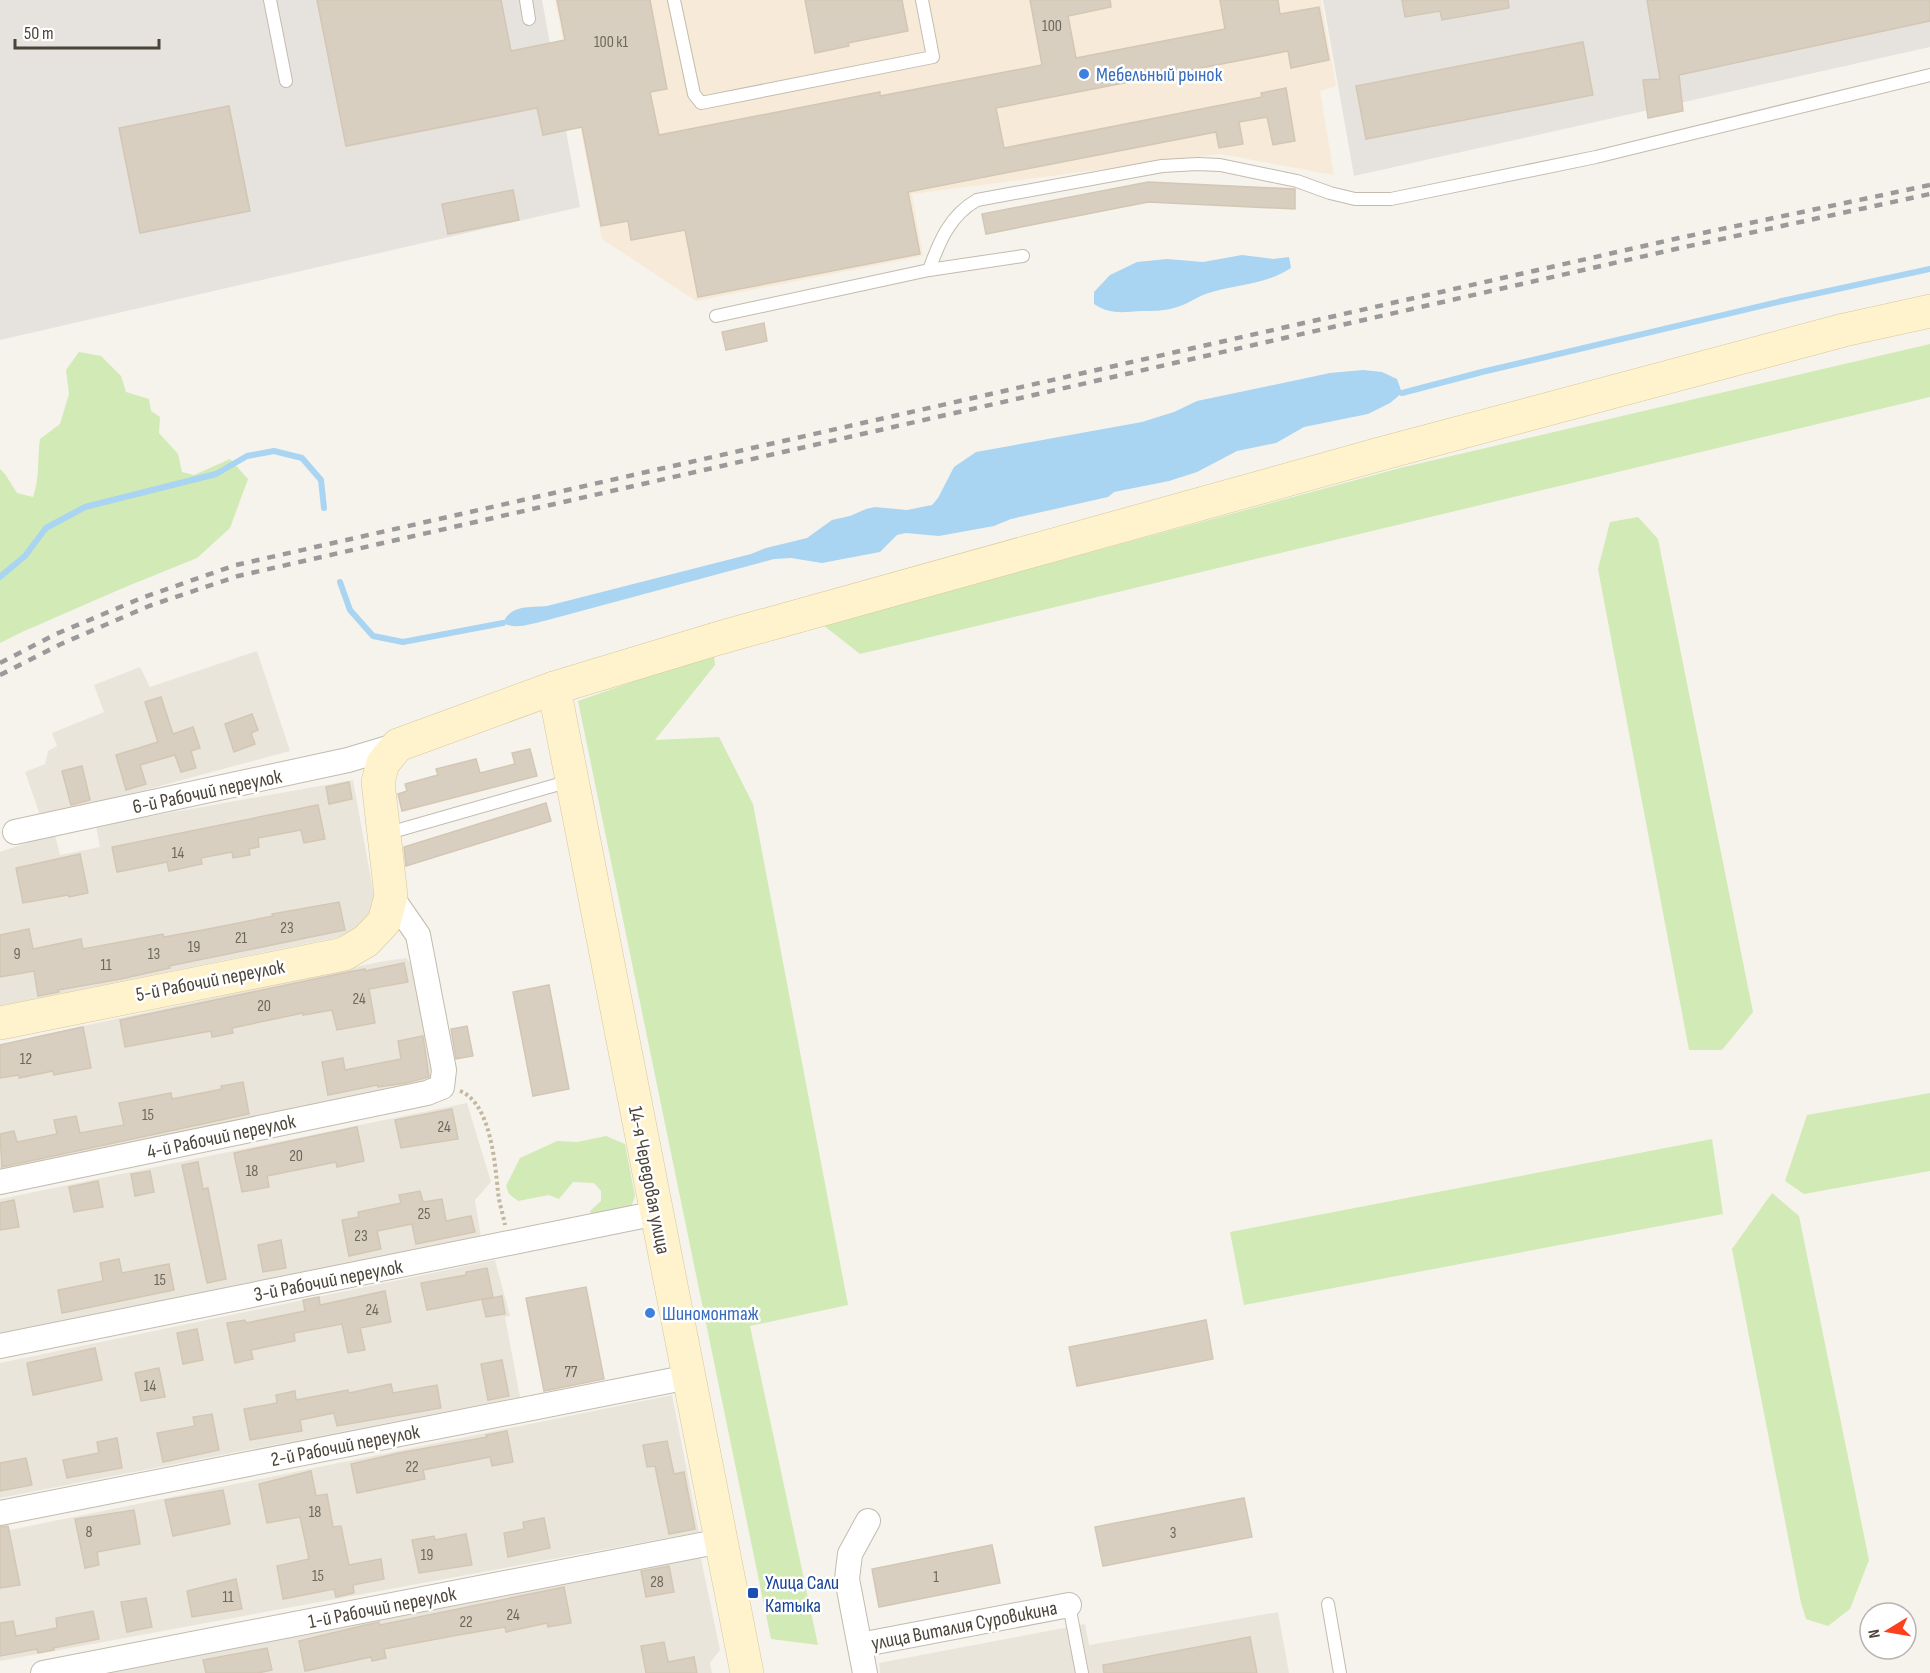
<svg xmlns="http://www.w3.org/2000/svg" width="1930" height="1673" font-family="'Sofia Sans Condensed',sans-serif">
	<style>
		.residential { fill: #eae5da }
		.commercial { fill: #f7ead8 }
		.industrial { fill: #e6e2dd }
		.green { fill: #d2eab5 }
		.water { fill: #a9d4f2 }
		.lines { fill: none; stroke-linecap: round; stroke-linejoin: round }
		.stream { stroke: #a9d4f2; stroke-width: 6 }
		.building { fill: #d8cfc1; stroke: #d3c7b4; stroke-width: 1.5 }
		.lane-casing { stroke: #c2bbae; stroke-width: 14 }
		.street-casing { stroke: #c2bbae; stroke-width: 26 }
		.secondary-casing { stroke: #d6c79b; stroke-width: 34 }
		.path { stroke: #c4b79f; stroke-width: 4; stroke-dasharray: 3 3; stroke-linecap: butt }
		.lane { stroke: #fff; stroke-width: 12 }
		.street { stroke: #fff; stroke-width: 24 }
		.secondary { stroke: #fff3cd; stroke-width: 33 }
		.rail { stroke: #9a9a9a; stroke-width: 4.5; stroke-dasharray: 8 8; stroke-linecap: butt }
		.shop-dot { fill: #3f7fe0; stroke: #fff; stroke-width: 2 }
		.transit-dot { fill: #1a4fb4; stroke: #fff; stroke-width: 2 }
		.labels { text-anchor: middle; stroke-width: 5; stroke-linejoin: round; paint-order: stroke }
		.number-label { font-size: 16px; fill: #6e675b }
		.shop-label { font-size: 20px; fill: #366cbe; stroke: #fff; text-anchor: start }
		.street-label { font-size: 20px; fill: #4b4439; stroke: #fff }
		.transit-label { font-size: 20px; fill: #164399; stroke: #fff; text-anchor: start }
	</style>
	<rect width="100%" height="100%" fill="#f6f3ec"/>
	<g class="residential">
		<path d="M257 651 290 751 41 818 25 772 45 764 48 751 57 746 52 733 104 712 94 685 140 667 150 687Z"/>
		<path d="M353 780 376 907 353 934 0 1006V852L38 839 55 835 60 855 100 847 96 826Z"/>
		<path d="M406 958 410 963 423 1017 435 1082 0 1173V1044L379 962Z"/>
		<path d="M467 1103 491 1182 475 1200 481 1237 0 1333V1199Z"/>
		<path d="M495 1260 510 1316 505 1317 520 1397 0 1498V1363Z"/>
		<path d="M672 1395 699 1532 0 1661V1532Z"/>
		<path d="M700 1554 720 1650 710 1663 712 1673H111Z"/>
		<path d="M1278 1612 1289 1673H880L879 1663 1085 1624 1089 1645Z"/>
	</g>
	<path class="commercial" d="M555 0H1321L1336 86 1320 91 1334 175 1220 154 912 194 923 256 696 301 602 239Z"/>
	<g class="industrial">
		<path d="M0 0H542L580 207 0 340Z"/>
		<path d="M1323 0H1930V47L1354 176Z"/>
	</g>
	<g class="green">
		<path d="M1930 344V397L860 654 823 625 1400 468Z"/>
		<path d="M79 352 101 356 121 376 126 392 149 399 151 411 160 417 159 433 178 454 182 472 194 475 230 459 248 479 230 528 197 558 123 588 22 632 0 643V469L5 474 17 493 33 497C40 477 37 459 40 439L60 424 69 394 66 370Z"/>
		<path d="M1638 517 1658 539 1753 1012 1722 1050H1689L1598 569 1610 522Z"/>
		<path d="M714 653 715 665 655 740 719 737 753 804 848 1305 750 1326 818 1645 771 1639 578 701Z"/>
		<path d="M1930 1093V1171L1804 1194 1785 1181 1807 1115Z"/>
		<path d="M606 1136 625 1144 635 1196 631 1207 593 1219 590 1211 601 1201V1191L594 1183 573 1182 559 1199 549 1195 518 1201 509 1194 506 1186 520 1158 557 1141 577 1142Z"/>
		<path d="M1712 1139 1723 1214 1244 1305 1230 1232Z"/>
		<path d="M1772 1193 1799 1216 1869 1560 1850 1609 1828 1626 1806 1619 1801 1603 1732 1249Z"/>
	</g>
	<g class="water">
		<path d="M1242 255 1273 259 1289 257 1291 268C1267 284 1238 284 1212 292 1199 295 1187 305 1174 308 1163 311 1153 311 1142 311 1124 312 1110 315 1094 304V292L1110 275 1137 262 1167 259 1203 262Z"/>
		<path d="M1363 370 1382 372 1397 379 1402 393 1390 403 1368 414 1304 427 1276 443 1237 451 1197 472 1169 481 1114 492 1108 497 1011 519 994 526 939 536 906 533 897 535 880 552 822 563 791 558 774 559 544 621C530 624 516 630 503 623 511 604 530 608 547 606L751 554 766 548 807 538 832 520 850 516 866 509 875 507 907 510 932 505 938 498 954 467 976 452 1142 422 1174 412 1197 401 1330 373Z"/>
	</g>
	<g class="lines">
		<g class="stream">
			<path d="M1402 393 1482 372 1782 301 1930 269"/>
			<path d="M0 577 25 556 46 528 85 507 216 474 247 456 274 451 302 458 321 480 324 508"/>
			<path d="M340 582 350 610 373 636 403 642 503 623"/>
		</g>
	</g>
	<g class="building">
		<path d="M317 0H501L511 51 565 40 557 0H650L667 89 650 92 659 135 880 92V96L1042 65 1030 0H1110L1111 7 1068 16 1076 58 1225 29 1220 0H1278L1280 14 1319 7 1329 60 1291 68 1288 51 996 108 1004 148 1262 97 1261 93 1286 88 1295 141 1273 145 1267 117 1239 122 1243 144 1219 148 1216 132 908 192 920 254 698 297 685 230 631 240 628 221 601 226 582 127 543 135 537 108 346 146Z"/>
		<path d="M805 0H902L908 31 848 43 849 46 815 53Z"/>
		<path d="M1402 0H1508L1509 8 1442 20 1440 11 1405 17Z"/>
		<path d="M1647 0H1930V21L1679 75 1683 111 1648 118 1643 80 1660 79Z"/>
		<path d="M1583 42 1593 95 1366 139 1356 86Z"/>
		<path d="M229 106 250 211 140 233 119 128Z"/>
		<path d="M1148 182 1295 189V209L1148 202 986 234 982 214Z"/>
		<path d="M513 190 519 220 448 234 442 204Z"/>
		<path d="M764 323 767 341 726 350 722 332Z"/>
		<path d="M161 697 173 734 193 727 200 748 191 751 196 768 181 772 175 755 140 765 146 784 126 790 116 755 158 742 145 702Z"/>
		<path d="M252 714 258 730 251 733 255 744 234 752 225 724Z"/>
		<path d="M530 749 537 776 402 811 398 794 407 791 405 784 438 775 436 769 476 759 480 773 515 764 512 753Z"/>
		<path d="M82 766 90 800 71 805 62 771Z"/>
		<path d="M349 782 352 799 329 804 326 787Z"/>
		<path d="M546 803 551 821 406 866 404 847Z"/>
		<path d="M318 805 325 839 304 843 301 830 258 838 259 847 249 849 250 855 233 858 232 852 201 858 202 864 169 871 167 862 117 872 112 847Z"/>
		<path d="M80 854 88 893 69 897 68 895 23 903 16 868Z"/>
		<path d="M339 902 345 930 169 966 170 968 121 979 58 990 59 992 38 996 34 971 0 977V935L29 929 33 949 81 939 83 949 163 934 164 937 203 930 273 916 272 914Z"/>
		<path d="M404 963 408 982 369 989 375 1023 337 1030 332 1010 303 1015V1013L232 1028 233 1033 212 1037 211 1031 125 1047 120 1020 348 972 365 969V971Z"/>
		<path d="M549 985 569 1089 533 1096 513 992Z"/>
		<path d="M467 1026 473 1056 456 1059 451 1029Z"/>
		<path d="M83 1027 91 1068 54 1075 53 1071 19 1078V1075L0 1078V1045Z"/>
		<path d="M423 1036 429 1077 406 1083 378 1087 377 1085 328 1095 322 1062 343 1058 345 1070 401 1059 398 1041Z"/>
		<path d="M243 1082 249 1114 2 1167 0 1134 14 1131 17 1142 57 1134 54 1120 76 1116 80 1133 124 1125 119 1103 171 1093 172 1099 222 1089 221 1086Z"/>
		<path d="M452 1109 458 1139 401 1148 395 1120Z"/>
		<path d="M357 1127 364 1161 337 1167 336 1162 267 1176 269 1187 242 1192 234 1153Z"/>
		<path d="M198 1162 203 1189 208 1188 226 1279 207 1283 182 1165Z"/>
		<path d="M150 1171 154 1192 135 1196 131 1174Z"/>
		<path d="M98 1181 103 1207 74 1212 69 1187Z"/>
		<path d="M420 1191 423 1202 442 1199 446 1221 471 1216 475 1232 416 1244 412 1224 377 1231 381 1249 349 1256 342 1220 359 1217 358 1212 401 1203 399 1195Z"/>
		<path d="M14 1200 19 1227 0 1230V1203Z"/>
		<path d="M281 1240 286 1268 263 1272 258 1245Z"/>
		<path d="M119 1259 122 1273 169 1264 174 1290 62 1313 58 1290 103 1281 100 1263Z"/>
		<path d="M487 1268 493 1297 427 1310 421 1283 466 1275V1272Z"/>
		<path d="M586 1287 604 1379 544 1391 526 1298Z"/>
		<path d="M385 1291 391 1322 360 1328 365 1350 348 1353 342 1324 294 1333 295 1341 251 1350 253 1359 235 1363 227 1323 245 1320 246 1323 305 1311 303 1300 319 1297 320 1305Z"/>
		<path d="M502 1296 505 1314 486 1317 482 1300Z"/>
		<path d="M1206 1320 1213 1359 1077 1386 1069 1347Z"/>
		<path d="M197 1329 203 1360 183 1364 177 1333Z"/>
		<path d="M95 1348 102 1380 33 1395 27 1363Z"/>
		<path d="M502 1360 509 1396 488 1400 481 1364Z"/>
		<path d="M159 1368 165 1397 141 1401 135 1373Z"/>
		<path d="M391 1384 393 1393 437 1385 441 1408 337 1426 334 1413 300 1420 302 1431 250 1440 244 1409 277 1403 276 1395 295 1391 296 1400 348 1390 349 1393Z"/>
		<path d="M212 1414 219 1450 163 1462 157 1433 195 1426 193 1417Z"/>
		<path d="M507 1431 513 1462 492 1466 490 1457 423 1470 425 1479 357 1493 351 1464 399 1453 487 1437 486 1435Z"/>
		<path d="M117 1438 122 1468 67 1478 63 1460 99 1453 97 1442Z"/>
		<path d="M667 1441 674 1474 684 1472 695 1529 669 1534 655 1466 647 1467 643 1445Z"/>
		<path d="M26 1458 32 1485 0 1491V1463Z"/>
		<path d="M311 1471 316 1496 327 1494 333 1527 341 1526 349 1565 381 1559 384 1579 353 1585 354 1593 336 1597 334 1589 283 1599 277 1566 309 1559 300 1517 267 1523 259 1484Z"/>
		<path d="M223 1490 230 1524 173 1536 165 1500Z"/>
		<path d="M1244 1498 1252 1537 1103 1566 1095 1527Z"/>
		<path d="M134 1510 140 1544 97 1552 99 1565 85 1568 75 1519Z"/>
		<path d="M544 1518 550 1548 508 1557 504 1533 524 1529 523 1522Z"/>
		<path d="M8 1526 20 1585 0 1588V1527Z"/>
		<path d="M466 1534 472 1565 419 1573 412 1540 434 1536 435 1540Z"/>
		<path d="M992 1545 1000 1583 879 1607 872 1569Z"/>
		<path d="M669 1566 674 1592 646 1597 641 1571Z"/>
		<path d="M236 1579 242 1609 192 1617 187 1591Z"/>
		<path d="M564 1587 571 1623 548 1627 547 1623 506 1632 505 1627 458 1635 384 1649 386 1658 372 1661 371 1657 305 1671 299 1641 365 1625 379 1622 380 1625Z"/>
		<path d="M146 1598 152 1627 127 1632 121 1602Z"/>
		<path d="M93 1611 99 1639 53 1648 54 1650 38 1653 37 1649 0 1656V1623L13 1621 16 1636 57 1628 56 1618Z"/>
		<path d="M1250 1637 1257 1673H1104L1103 1665Z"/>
		<path d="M664 1642 668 1662 694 1657 697 1673H646L641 1646Z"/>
		<path d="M267 1648 272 1670 258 1673H206L203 1660Z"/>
	</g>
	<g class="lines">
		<g class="lane-casing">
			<g id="lane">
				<path d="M270 0 286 81"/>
				<path d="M526 0 529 19"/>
				<path d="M674 0 694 94 701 103 933 57 922 0"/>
				<path d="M929 270C939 242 950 215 977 200L1162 166 1198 164 1220 165 1297 181 1330 193 1355 199H1391L1596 157 1930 75"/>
				<path d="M716 316 929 270 1023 256"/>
				<path d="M385 834 570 781"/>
				<path d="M1328 1604 1340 1673"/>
				<path d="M1069 1605 1082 1673"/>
			</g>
		</g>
		<g class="street-casing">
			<g id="street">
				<path d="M15 832 348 760 398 745"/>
				<path d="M0 1182 427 1093 442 1087 444 1070 418 935 391 896"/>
				<path d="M0 1346 657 1213"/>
				<path d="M0 1513 689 1377"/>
				<path d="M860 1645 1069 1605"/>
				<path d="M43 1673 721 1541"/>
				<path d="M865 1673 847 1579 850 1554 868 1521"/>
			</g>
		</g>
		<g class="secondary-casing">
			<g id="secondary">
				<path d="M554 688 747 1673"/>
				<path d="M0 1023 344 954 366 941 384 922 391 896 378 782 383 763 398 745 554 688 719 638 1380 454 1844 330 1930 311"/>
			</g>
		</g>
		<path class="path" d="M460 1091C491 1103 495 1164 498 1192 499 1203 503 1214 505 1225"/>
		<use href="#lane" class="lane"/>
		<use href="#street" class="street"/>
		<use href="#secondary" class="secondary"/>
		<g class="rail">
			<path d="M0 663 56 634 144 597 236 565 1679 238 1930 185"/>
			<path d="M0 675 61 644 149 606 238 576 1680 248 1930 194"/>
		</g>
	</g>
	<g class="shop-dot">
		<circle cx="1084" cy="74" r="6"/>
		<circle cx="650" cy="1313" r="6"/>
	</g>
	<rect class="transit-dot" x="747" y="1587" width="12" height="12" rx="3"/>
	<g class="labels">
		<g class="number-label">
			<text x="1052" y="31">100</text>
			<text x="611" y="47">100 к1</text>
			<text x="178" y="858">14</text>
			<text x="287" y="933">23</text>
			<text x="241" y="943">21</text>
			<text x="194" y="952">19</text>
			<text x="17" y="959">9</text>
			<text x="154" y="959">13</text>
			<text x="106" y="970">11</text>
			<text x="359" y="1004">24</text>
			<text x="264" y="1011">20</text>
			<text x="26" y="1064">12</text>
			<text x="148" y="1120">15</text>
			<text x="444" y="1132">24</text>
			<text x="296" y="1161">20</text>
			<text x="252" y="1176">18</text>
			<text x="424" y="1219">25</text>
			<text x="361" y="1241">23</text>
			<text x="160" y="1285">15</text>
			<text x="372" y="1315">24</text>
			<text x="571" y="1377">77</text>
			<text x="150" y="1391">14</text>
			<text x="412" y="1472">22</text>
			<text x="315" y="1517">18</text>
			<text x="89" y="1537">8</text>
			<text x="1173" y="1538">3</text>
			<text x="427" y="1560">19</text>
			<text x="318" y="1581">15</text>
			<text x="936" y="1582">1</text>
			<text x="657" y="1587">28</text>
			<text x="228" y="1602">11</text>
			<text x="513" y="1620">24</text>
			<text x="466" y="1627">22</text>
		</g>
		<g class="shop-label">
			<text x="1096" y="81">Мебельный рынок</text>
			<text x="662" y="1320">Шиномонтаж</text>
		</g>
		<g class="street-label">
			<text transform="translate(207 791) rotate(-12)" y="7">6-й Рабочий переулок</text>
			<text transform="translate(210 980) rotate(-11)" y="7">5-й Рабочий переулок</text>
			<text transform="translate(221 1136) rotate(-12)" y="7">4-й Рабочий переулок</text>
			<text transform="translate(650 1180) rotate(79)" y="7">14-я Чередовая улица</text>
			<text transform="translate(328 1280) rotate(-11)" y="7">3-й Рабочий переулок</text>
			<text transform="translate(345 1445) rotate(-11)" y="7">2-й Рабочий переулок</text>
			<text transform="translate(382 1607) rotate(-11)" y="7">1-й Рабочий переулок</text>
			<text transform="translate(964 1625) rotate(-11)" y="7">улица Виталия Суровикина</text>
		</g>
		<g class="transit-label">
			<text x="765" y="1589">Улица Сали<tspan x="765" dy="23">Катыка</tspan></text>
		</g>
	</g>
	<g transform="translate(1888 1631) rotate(259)"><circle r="28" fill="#ffffff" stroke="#b7b4b0" stroke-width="1.5"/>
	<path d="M0-4.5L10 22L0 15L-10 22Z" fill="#fc3f1d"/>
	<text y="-9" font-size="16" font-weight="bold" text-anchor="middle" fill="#4b4439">N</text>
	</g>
	<path d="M15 39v9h144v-9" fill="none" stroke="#4b4439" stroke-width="3"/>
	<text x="24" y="39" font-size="18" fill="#4b4439" stroke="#ffffff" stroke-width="4.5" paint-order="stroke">50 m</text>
</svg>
